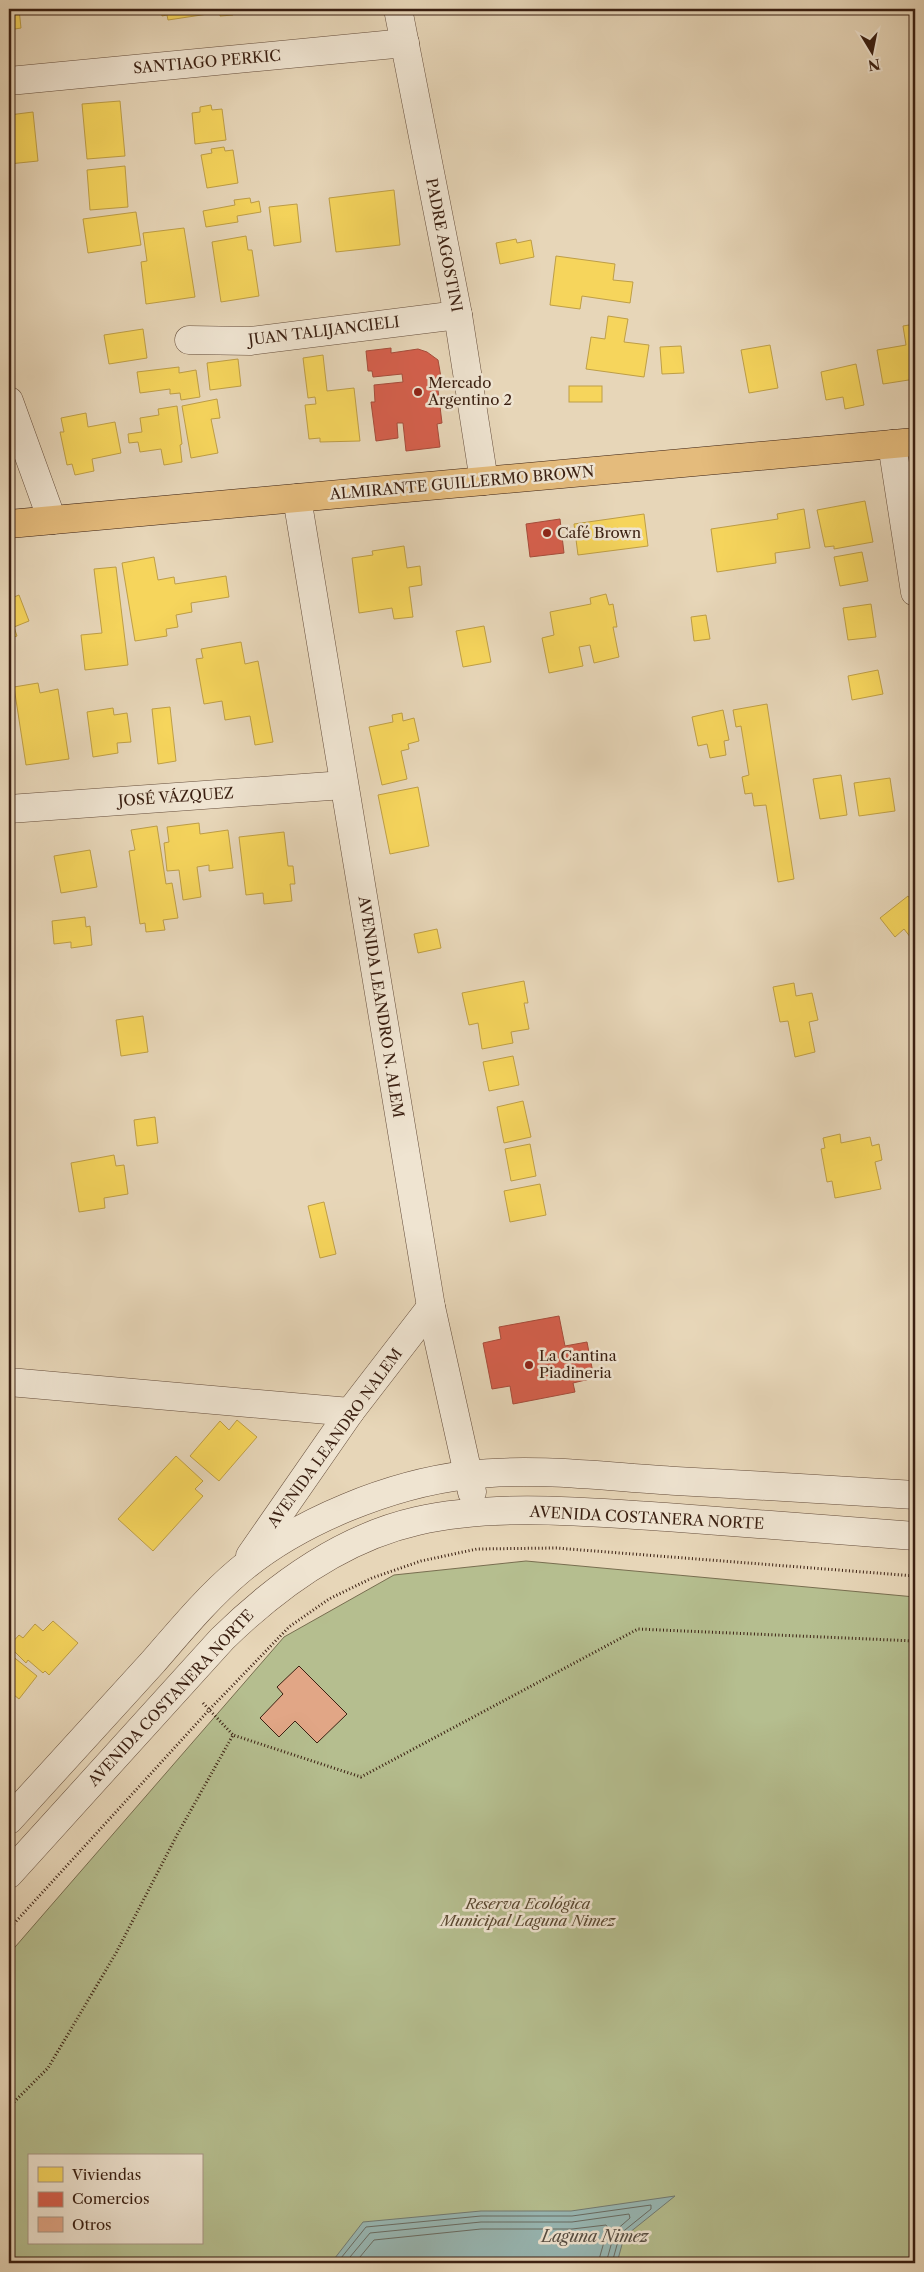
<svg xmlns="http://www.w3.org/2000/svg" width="924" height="2272" font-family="'Libre Caslon Text',serif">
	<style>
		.green { fill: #b5be8f; stroke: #786e50; fill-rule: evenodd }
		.water { fill: #98b8b5; stroke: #727b73 }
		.homes { fill: #f6d55c; stroke: #be9e46 }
		.shops { fill: #d6604d; stroke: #a74c3b }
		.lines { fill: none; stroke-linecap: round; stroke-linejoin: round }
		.shore { stroke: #696c63; stroke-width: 1 }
		.building { fill: #e1a686; stroke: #3a1f11 }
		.minor-casing { stroke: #654d3b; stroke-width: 29 }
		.major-casing { stroke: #3a1f11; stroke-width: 29 }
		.path { stroke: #3a1f11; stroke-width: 3; stroke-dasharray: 1 2.5; stroke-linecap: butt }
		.minor { stroke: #efe4d1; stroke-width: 28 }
		.major { stroke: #e4bb7c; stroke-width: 28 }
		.poi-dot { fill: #8f2418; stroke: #efe4d1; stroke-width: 2 }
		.labels { text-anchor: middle; stroke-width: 5; stroke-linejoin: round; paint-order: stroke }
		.street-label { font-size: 15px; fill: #3a1f11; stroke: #efe4d1 }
		.poi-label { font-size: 15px; fill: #3a1f11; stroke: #efe4d1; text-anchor: start }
		.park-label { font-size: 15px; font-style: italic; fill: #594730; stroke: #efe4d1 }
		.water-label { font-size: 16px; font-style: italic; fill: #564d42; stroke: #efe4d1 }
	</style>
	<rect width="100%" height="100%" fill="#e7d6b8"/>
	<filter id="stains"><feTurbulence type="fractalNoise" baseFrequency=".004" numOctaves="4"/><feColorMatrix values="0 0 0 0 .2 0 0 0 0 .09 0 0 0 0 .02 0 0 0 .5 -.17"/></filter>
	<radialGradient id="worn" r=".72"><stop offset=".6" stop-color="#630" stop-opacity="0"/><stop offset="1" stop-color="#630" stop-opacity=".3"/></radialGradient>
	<path class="green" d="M526 1561 915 1597V2263H9V1954L284 1637 394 1575ZM29 2156H201V2243H29Z"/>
	<path class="water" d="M675 2196 624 2237 617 2263H331L363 2222 481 2211H571Z"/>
	<g class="homes">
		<path d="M9 9H19L21 28 9 30Z"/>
		<path d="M161 9H208V14L168 20 167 15 162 16Z"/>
		<path d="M216 9H252L233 11V15L220 16V12H216Z"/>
		<path d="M120 101 125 156 87 159 82 104Z"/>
		<path d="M211 105 212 110 222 109 226 140 195 144 192 113 200 112V107Z"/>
		<path d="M33 112 38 161 9 164V115Z"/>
		<path d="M224 147 225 151 233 150 238 183 207 188 201 155 212 153 211 149Z"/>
		<path d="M125 166 128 207 90 210 87 170Z"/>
		<path d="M394 190 400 245 336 252 329 198Z"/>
		<path d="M250 198 251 203 259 201 261 212 237 216 238 222 206 227 203 211 235 205 234 200Z"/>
		<path d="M297 204 301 242 274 246 269 207Z"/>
		<path d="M136 212 141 245 88 253 83 219Z"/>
		<path d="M184 228 195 297 146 304 141 262 147 261 143 233Z"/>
		<path d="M246 236 248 250H252L259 296 221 302 212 242Z"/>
		<path d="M516 239 517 243 531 240 534 257 500 264 496 243Z"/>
		<path d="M556 256 615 264 613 280 633 282 630 303 582 296 580 309 550 305Z"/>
		<path d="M608 316 628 319 624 342 649 345 644 377 586 369 591 337 605 339Z"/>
		<path d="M915 324V379L883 384 877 350 906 345 903 326Z"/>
		<path d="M143 329 147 358 109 364 104 335Z"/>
		<path d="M770 345 778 388 749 393 741 350Z"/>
		<path d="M681 346 684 373 662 374 660 347Z"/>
		<path d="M323 355 327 391 354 388 360 441 320 442V438L309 439 305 405 316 404 315 397 308 398 303 358Z"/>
		<path d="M238 359 241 386 210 390 207 363Z"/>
		<path d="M856 364 864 405 845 409 843 397 826 400 821 372Z"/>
		<path d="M179 367V373L196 370 200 397 181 400 180 393 170 394V389L140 393 137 372Z"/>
		<rect x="569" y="386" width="33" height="16"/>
		<path d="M217 399 220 418 211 419 218 453 191 458 182 406Z"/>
		<path d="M177 406 182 444 180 445 182 462 164 465 161 449 140 452 138 442 129 443 128 434 142 432 140 418 159 415 158 409Z"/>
		<path d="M86 413 88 427 115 422 121 453 92 459 94 471 75 475 72 464 67 465 60 432H64L61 418Z"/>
		<path d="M865 501 873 542 834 549V546L825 547 817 510Z"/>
		<path d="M804 509 810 548 775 553 776 563 717 572 711 529 778 519 777 514Z"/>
		<path d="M644 514 648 546 578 555 574 524Z"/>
		<path d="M404 546 407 568 420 566 422 585 409 587 413 617 394 619 392 608 359 613 352 558 373 555 372 551Z"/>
		<path d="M862 552 868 581 840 586 834 557Z"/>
		<path d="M154 557 158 580 174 577 175 584 226 576 229 597 191 603 192 612 176 615 178 627 166 629 167 636 135 641 122 563Z"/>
		<path d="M116 567 128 665 85 670 81 635 102 633 94 569Z"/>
		<path d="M606 594 609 605 613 604 617 627H613L619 657 594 663 590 645 579 647 583 666 549 673 542 638 554 635 550 612 591 604 590 598Z"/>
		<path d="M19 595 29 621 14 627 17 636 9 639V599Z"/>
		<path d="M871 604 876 637 848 640 843 608Z"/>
		<path d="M706 615 710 639 694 641 691 617Z"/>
		<path d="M484 626 491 662 463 667 456 631Z"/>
		<path d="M241 642 245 664 258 661 273 742 255 745 250 716 225 720 222 701 204 704 196 659 203 658 201 649Z"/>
		<path d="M878 670 883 694 852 700 848 676Z"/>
		<path d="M38 683 40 693 58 689 69 759 26 765 14 687Z"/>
		<path d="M767 704 794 879 778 882 766 805 754 806 752 793 745 794 742 777 749 775 741 726 736 727 733 710Z"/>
		<path d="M170 707 176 761 158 764 152 709Z"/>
		<path d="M113 708 114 715 127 713 131 742 117 743 118 753 93 757 87 712Z"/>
		<path d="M723 710 729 740 724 741 726 755 710 758 707 744 698 746 692 717Z"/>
		<path d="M402 713 403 721 414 718 419 741 408 744 409 749 401 751 407 779 382 785 369 727 393 722 392 715Z"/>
		<path d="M841 775 847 815 820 819 813 779Z"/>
		<path d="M890 778 895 811 859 816 854 783Z"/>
		<path d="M418 787 429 846 390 854 378 795Z"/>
		<path d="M199 823 200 834 228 830 233 868 209 871V865L197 867 201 897 183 900 179 870 167 871 164 843 169 842 167 827Z"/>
		<path d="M157 826 166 884 172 883 178 918 163 920 165 930 146 932 145 923 140 924 129 851 135 850 131 830Z"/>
		<path d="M284 832 288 866H293L295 884H290L292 901 264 904 263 893 246 895 239 837Z"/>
		<path d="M90 850 97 887 61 893 54 856Z"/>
		<path d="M908 896 915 905V935L911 938 904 929 895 937 880 918Z"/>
		<path d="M85 917 86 927 90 926 92 945 71 948V942L54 944 52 921Z"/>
		<path d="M437 929 441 948 418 953 414 934Z"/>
		<path d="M524 981 528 1003H524L529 1029 511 1032 513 1043 482 1049 478 1023 469 1025 462 993Z"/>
		<path d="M794 983 796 996 812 993 818 1020 809 1022 815 1052 795 1057 788 1021 780 1022 773 987Z"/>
		<path d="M143 1016 148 1052 121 1056 116 1020Z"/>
		<path d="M513 1056 519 1085 489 1091 483 1062Z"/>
		<path d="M523 1101 531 1137 504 1143 497 1107Z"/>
		<path d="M155 1117 158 1143 137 1146 134 1120Z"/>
		<path d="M840 1134 841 1143 870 1137 872 1146 879 1144 882 1160 875 1162 881 1189 835 1198 832 1181 827 1182 821 1149 825 1148 823 1138Z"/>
		<path d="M530 1144 536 1176 511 1181 505 1149Z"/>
		<path d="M114 1155 116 1166 124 1165 128 1194 104 1198 105 1208 79 1212 71 1163Z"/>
		<path d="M540 1184 546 1215 510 1222 504 1191Z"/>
		<path d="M324 1202 336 1254 320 1258 308 1206Z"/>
		<path d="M237 1420 257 1437 219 1481 190 1456 220 1421 229 1430Z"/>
		<path d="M176 1456 203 1481 195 1489 203 1496 153 1551 118 1519Z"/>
		<path d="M53 1621 78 1643 49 1675 45 1671 43 1673 28 1660 26 1663 9 1646 19 1635 23 1638 35 1624 43 1631Z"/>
		<path d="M11 1655 37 1676 19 1699 9 1691V1657Z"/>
	</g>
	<g class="shops">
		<path d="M391 348V353L418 349 427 352 438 360 443 389 438 390 442 423 437 424 440 447 406 451 403 423H397L398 438 376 441 371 402H375L374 385 403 382 402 374 373 377 372 371H368L366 351Z"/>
		<path d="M560 519 564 553 530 557 526 524Z"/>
		<path d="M559 1316 565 1346 587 1342 594 1378 573 1383 575 1392 513 1404 510 1386 492 1389 483 1343 501 1339 499 1327Z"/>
	</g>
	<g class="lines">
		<g class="shore">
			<path d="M337 2263 366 2227 481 2216H572L651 2205V2209L620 2234 612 2263"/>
			<path d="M345 2263 370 2233 481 2222H572L629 2214 630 2218 615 2231 606 2263"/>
			<path d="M355 2263 374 2240 481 2229H572L606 2225 608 2228 598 2263"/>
		</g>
	</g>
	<path class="building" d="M299 1666 347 1714 317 1743 295 1721 279 1737 260 1718 283 1694 277 1687Z"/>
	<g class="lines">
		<g class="minor-casing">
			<g id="minor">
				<path d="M398 9 458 315 484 481"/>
				<path d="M9 81 405 43"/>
				<path d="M189 340 250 341 458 315"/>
				<path d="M9 401 52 520"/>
				<path d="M892 444 915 592"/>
				<path d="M297 498 431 1307 472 1492"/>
				<path d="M9 809 344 785"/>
				<path d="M9 1382 350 1412"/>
				<path d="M250 1556 350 1412 431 1307"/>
				<path d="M9 1820C57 1767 105 1714 153 1662 180 1631 207 1598 239 1571 298 1521 391 1484 467 1475 536 1467 607 1477 676 1481 756 1485 835 1490 915 1495"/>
				<path d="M9 1874 222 1639C276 1586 342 1538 417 1521 496 1503 586 1512 666 1517 749 1524 832 1530 915 1536"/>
			</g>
		</g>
		<g class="major-casing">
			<path id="major" d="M9 524 915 442"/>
		</g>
		<g class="path">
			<path d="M203 1703 233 1735"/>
			<path d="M9 1929 209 1710 289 1627 329 1599 372 1578 421 1561 477 1549 556 1548 915 1576"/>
			<path d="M9 2107 48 2068 116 1953 177 1835 233 1735 361 1777 638 1629 915 1641"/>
		</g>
		<use href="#minor" class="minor"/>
		<use href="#major" class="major"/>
	</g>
	<g class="poi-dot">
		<circle cx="418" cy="392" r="5"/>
		<circle cx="547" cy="533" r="5"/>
		<circle cx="529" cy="1365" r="5"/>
	</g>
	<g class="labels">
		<g class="street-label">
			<text transform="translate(207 62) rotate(-5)" y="5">SANTIAGO PERKIC</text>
			<text transform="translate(444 245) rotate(79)" y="5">PADRE AGOSTINI</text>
			<text transform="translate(324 331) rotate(-7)" y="5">JUAN TALIJANCIELI</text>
			<text transform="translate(462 483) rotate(-5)" y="5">ALMIRANTE GUILLERMO BROWN</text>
			<text transform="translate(176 797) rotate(-4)" y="5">JOSÉ VÁZQUEZ</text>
			<text transform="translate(381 1007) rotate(81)" y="5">AVENIDA LEANDRO N. ALEM</text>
			<text transform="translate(335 1438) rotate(-54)" y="5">AVENIDA LEANDRO NALEM</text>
			<text transform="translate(647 1518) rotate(3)" y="5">AVENIDA COSTANERA NORTE</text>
			<text transform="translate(171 1698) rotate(-47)" y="5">AVENIDA COSTANERA NORTE</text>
		</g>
		<g class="poi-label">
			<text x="428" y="388">Mercado<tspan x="428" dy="17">Argentino 2</tspan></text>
			<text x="557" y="538">Café Brown</text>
			<text x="539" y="1361">La Cantina<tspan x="539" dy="17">Piadineria</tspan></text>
		</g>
		<g class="park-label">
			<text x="528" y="1909">Reserva Ecológica<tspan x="528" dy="17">Municipal Laguna Nimez</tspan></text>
		</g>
		<g class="water-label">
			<text x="595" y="2242">Laguna Nimez</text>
		</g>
	</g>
	<rect width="924" height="2272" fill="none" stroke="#e7d6b8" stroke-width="30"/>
	<rect x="10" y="10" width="904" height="2252" fill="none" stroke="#3a1f11" stroke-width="2.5"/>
	<rect x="15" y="15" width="894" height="2242" fill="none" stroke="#3a1f11"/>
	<rect x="28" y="2154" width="175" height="90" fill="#efe4d1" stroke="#a79584"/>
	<rect x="38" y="2167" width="25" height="15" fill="#f6d55c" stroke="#a79584"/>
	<text x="72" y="2180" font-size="15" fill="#3a1f11">Viviendas</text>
	<rect x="38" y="2192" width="25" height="15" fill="#d6604d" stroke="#a79584"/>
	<text x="72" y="2204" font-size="15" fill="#3a1f11">Comercios</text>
	<rect x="38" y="2217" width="25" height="15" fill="#e1a686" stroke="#a79584"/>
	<text x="72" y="2230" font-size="15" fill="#3a1f11">Otros</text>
	<g transform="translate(872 52) rotate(170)" stroke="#efe4d1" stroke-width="4" paint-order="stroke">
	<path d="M0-4L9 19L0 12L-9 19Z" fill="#3a1f11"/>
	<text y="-8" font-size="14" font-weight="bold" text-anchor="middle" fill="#3a1f11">N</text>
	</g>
	<rect width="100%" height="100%" filter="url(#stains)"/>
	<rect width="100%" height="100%" fill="url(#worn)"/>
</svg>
